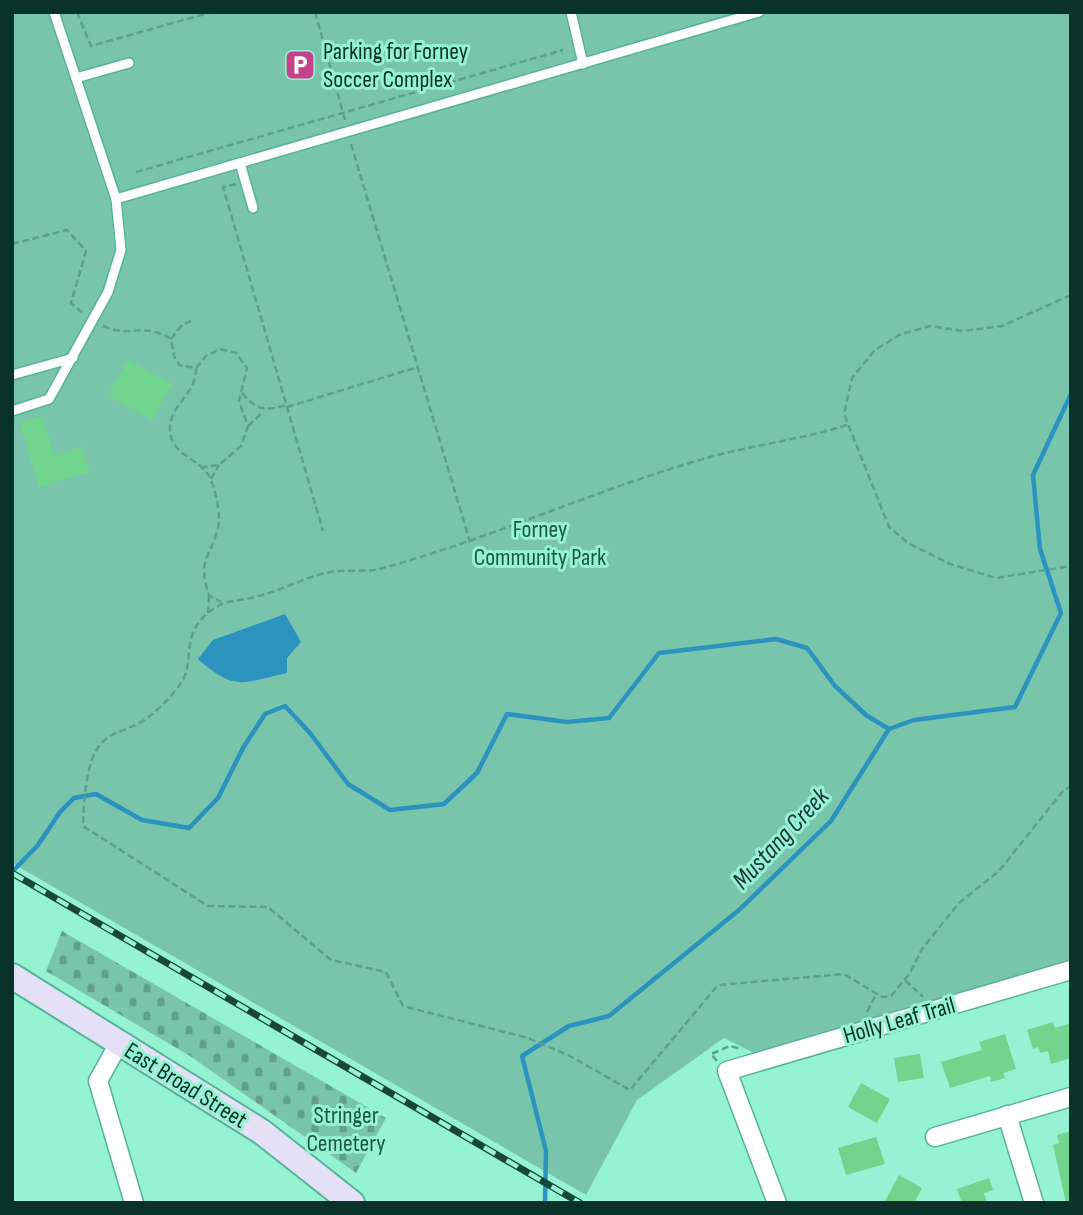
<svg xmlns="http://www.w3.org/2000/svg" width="1083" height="1215" font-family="'Sofia Sans Condensed',sans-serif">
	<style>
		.cemetery { fill: url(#cemetery-stones) }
		.park { fill: #79c5ac }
		.water { fill: #2c92be }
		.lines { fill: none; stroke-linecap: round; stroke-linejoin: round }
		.stream { stroke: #2c92be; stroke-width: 4.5 }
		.building { fill: #72d58d }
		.lane-casing { stroke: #55b397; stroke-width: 12 }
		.street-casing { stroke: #55b397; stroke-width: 21 }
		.secondary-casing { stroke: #55b397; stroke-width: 28 }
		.path { stroke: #5ba28c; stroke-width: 2.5; stroke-dasharray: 7 3.5; stroke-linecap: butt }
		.lane { stroke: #fff; stroke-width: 9 }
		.street { stroke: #fff; stroke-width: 18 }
		.secondary { stroke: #e4e0f5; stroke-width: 24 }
		.rail-casing { stroke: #17473a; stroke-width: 7 }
		.rail { stroke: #95f2d3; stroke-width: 4.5; stroke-dasharray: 13; stroke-linecap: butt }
		.labels { text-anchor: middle; stroke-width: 6; stroke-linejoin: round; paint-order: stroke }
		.poi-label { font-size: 24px; fill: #093328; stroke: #95f2d3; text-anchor: start }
		.park-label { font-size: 24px; fill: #1b5746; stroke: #95f2d3 }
		.street-label { font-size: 24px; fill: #093328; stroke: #95f2d3 }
		.water-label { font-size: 26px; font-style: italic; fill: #1d323d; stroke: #95f2d3 }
	</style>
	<defs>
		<pattern id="cemetery-stones" width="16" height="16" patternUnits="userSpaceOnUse" patternTransform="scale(1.75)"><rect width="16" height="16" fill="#79c5ac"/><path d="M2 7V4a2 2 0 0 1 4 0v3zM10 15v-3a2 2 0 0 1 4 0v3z" fill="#61a18c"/></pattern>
	</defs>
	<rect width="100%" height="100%" fill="#95f2d3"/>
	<path class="cemetery" d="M62 931 386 1118 356 1173 190 1056 46 971Z"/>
	<path class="park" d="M12 12H1071V961L754 1053 724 1038 637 1100 586 1195 12 863Z"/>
	<path class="water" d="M285 614 301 642 287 658V673C241 683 236 692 198 659L213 640Z"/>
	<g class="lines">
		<g class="stream">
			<path d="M15 869 38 845 60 812 74 798 96 794 142 820 189 828 218 798 243 748 265 714 285 706 310 733 348 784 390 810 444 804 477 773 507 714 567 722 609 718 659 653 776 639 807 648 835 686 866 715 889 729"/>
			<path d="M545 1203 546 1151 522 1056 569 1026 609 1016 739 910 831 821 889 729 914 720 1015 707 1061 613 1040 549 1033 475 1071 394"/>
		</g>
	</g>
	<g class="building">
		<path d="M128 360 172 384 152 420 108 396Z"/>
		<path d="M42 416 54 455 82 447 90 472 39 487 20 423Z"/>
		<path d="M1053 1022 1055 1028 1071 1023V1058L1051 1064 1048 1051 1040 1053 1038 1047 1033 1049 1027 1030Z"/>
		<path d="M1005 1034 1016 1069 1003 1073 1005 1078 991 1082 990 1076 950 1088 941 1062 982 1050 979 1042Z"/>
		<path d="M920 1054 924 1078 898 1082 894 1058Z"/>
		<path d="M861 1083 890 1099 877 1123 848 1107Z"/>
		<path d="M1071 1131V1203H1066L1053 1145 1059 1143 1057 1135Z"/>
		<path d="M876 1137 885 1164 846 1175 838 1148Z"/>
		<path d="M899 1175 922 1188 914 1203H884Z"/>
		<path d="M989 1178 993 1190 984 1193 987 1203H962L957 1189Z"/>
	</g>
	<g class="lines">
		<g class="lane-casing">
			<g id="lane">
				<path d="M571 12 583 64"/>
				<path d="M76 78 129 63"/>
				<path d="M240 163 253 208"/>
				<path d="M116 199 759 12"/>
				<path d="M12 375 73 358"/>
				<path d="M12 411 49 399 108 292 121 250 116 199 54 12"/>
			</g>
		</g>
		<g class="street-casing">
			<g id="street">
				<path d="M119 1043 98 1081 134 1203"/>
				<path d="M1007 1115 1034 1203"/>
				<path d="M935 1137 1071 1097"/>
				<path d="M777 1203 727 1071 1071 970"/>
			</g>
		</g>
		<g class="secondary-casing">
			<path id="secondary" d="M12 976 262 1132 352 1203"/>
		</g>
		<g class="path">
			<path d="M77 12 91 46 212 12"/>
			<path d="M315 12 345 120"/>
			<path d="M351 144 470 542"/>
			<path d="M136 172 563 50"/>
			<path d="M236 184 223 187 323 531"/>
			<path d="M12 244 67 230 86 251 71 303 83 313"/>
			<path d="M1071 295 1002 326 963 331 931 326 901 334 875 350 852 378 844 414 889 527 908 543 950 564 996 578 1071 566"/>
			<path d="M103 326C132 339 142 321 171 339L174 356 179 365 196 368C197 393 172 403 170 426 168 457 202 457 211 480 216 492 221 515 218 528 210 559 197 559 209 595L221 602"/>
			<path d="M171 339 182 325 191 321"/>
			<path d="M196 368 206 356 220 349 236 353 247 368 239 401 248 426 241 446 219 465 203 467"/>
			<path d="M242 393C257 411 265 411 287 405"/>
			<path d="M287 407 418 367"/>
			<path d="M847 425C796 441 744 446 693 462 588 493 489 539 383 568 366 573 348 569 331 572 302 577 277 594 245 599 237 601 227 601 220 605 174 631 199 660 179 686 170 698 154 715 141 722 126 731 107 732 97 749 85 769 84 803 83 826L208 906 268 907 331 960 386 972 403 1006 528 1038 568 1055 630 1090 718 985 844 974 882 997 891 996 910 973 922 949 959 903 999 871 1063 791 1071 786"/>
			<path d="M248 426 263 412"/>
			<path d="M211 479 219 465"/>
			<path d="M208 613 209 595"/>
			<path d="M905 980 923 997"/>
			<path d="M867 1012 876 994"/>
			<path d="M717 1061 711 1054 730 1046 742 1049"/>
		</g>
		<use href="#lane" class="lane"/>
		<use href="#street" class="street"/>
		<use href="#secondary" class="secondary"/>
		<g class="rail-casing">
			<path id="rail" d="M12 873 580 1203"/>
		</g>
		<use href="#rail" class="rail"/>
	</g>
	<defs>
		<g id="parking-square" transform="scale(1.575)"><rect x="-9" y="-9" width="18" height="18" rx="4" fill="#c54288" stroke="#95f2d3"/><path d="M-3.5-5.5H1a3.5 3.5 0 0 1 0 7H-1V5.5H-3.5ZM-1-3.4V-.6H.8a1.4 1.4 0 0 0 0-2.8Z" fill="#fff"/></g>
	</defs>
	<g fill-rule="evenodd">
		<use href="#parking-square" x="300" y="65"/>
	</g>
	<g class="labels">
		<g class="poi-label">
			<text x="323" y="59">Parking for Forney<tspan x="323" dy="28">Soccer Complex</tspan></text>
		</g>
		<g class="park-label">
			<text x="540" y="537">Forney<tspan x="540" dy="28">Community Park</tspan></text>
			<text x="346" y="1123">Stringer<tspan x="346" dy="28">Cemetery</tspan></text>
		</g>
		<g class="street-label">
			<text transform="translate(899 1020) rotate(-16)" y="8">Holly Leaf Trail</text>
			<text transform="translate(186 1085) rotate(32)" y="8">East Broad Street</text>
		</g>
		<g class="water-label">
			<text transform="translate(780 838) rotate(-47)" y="9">Mustang Creek</text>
		</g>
	</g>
	<rect width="1083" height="1215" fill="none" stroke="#093328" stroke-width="28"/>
</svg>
